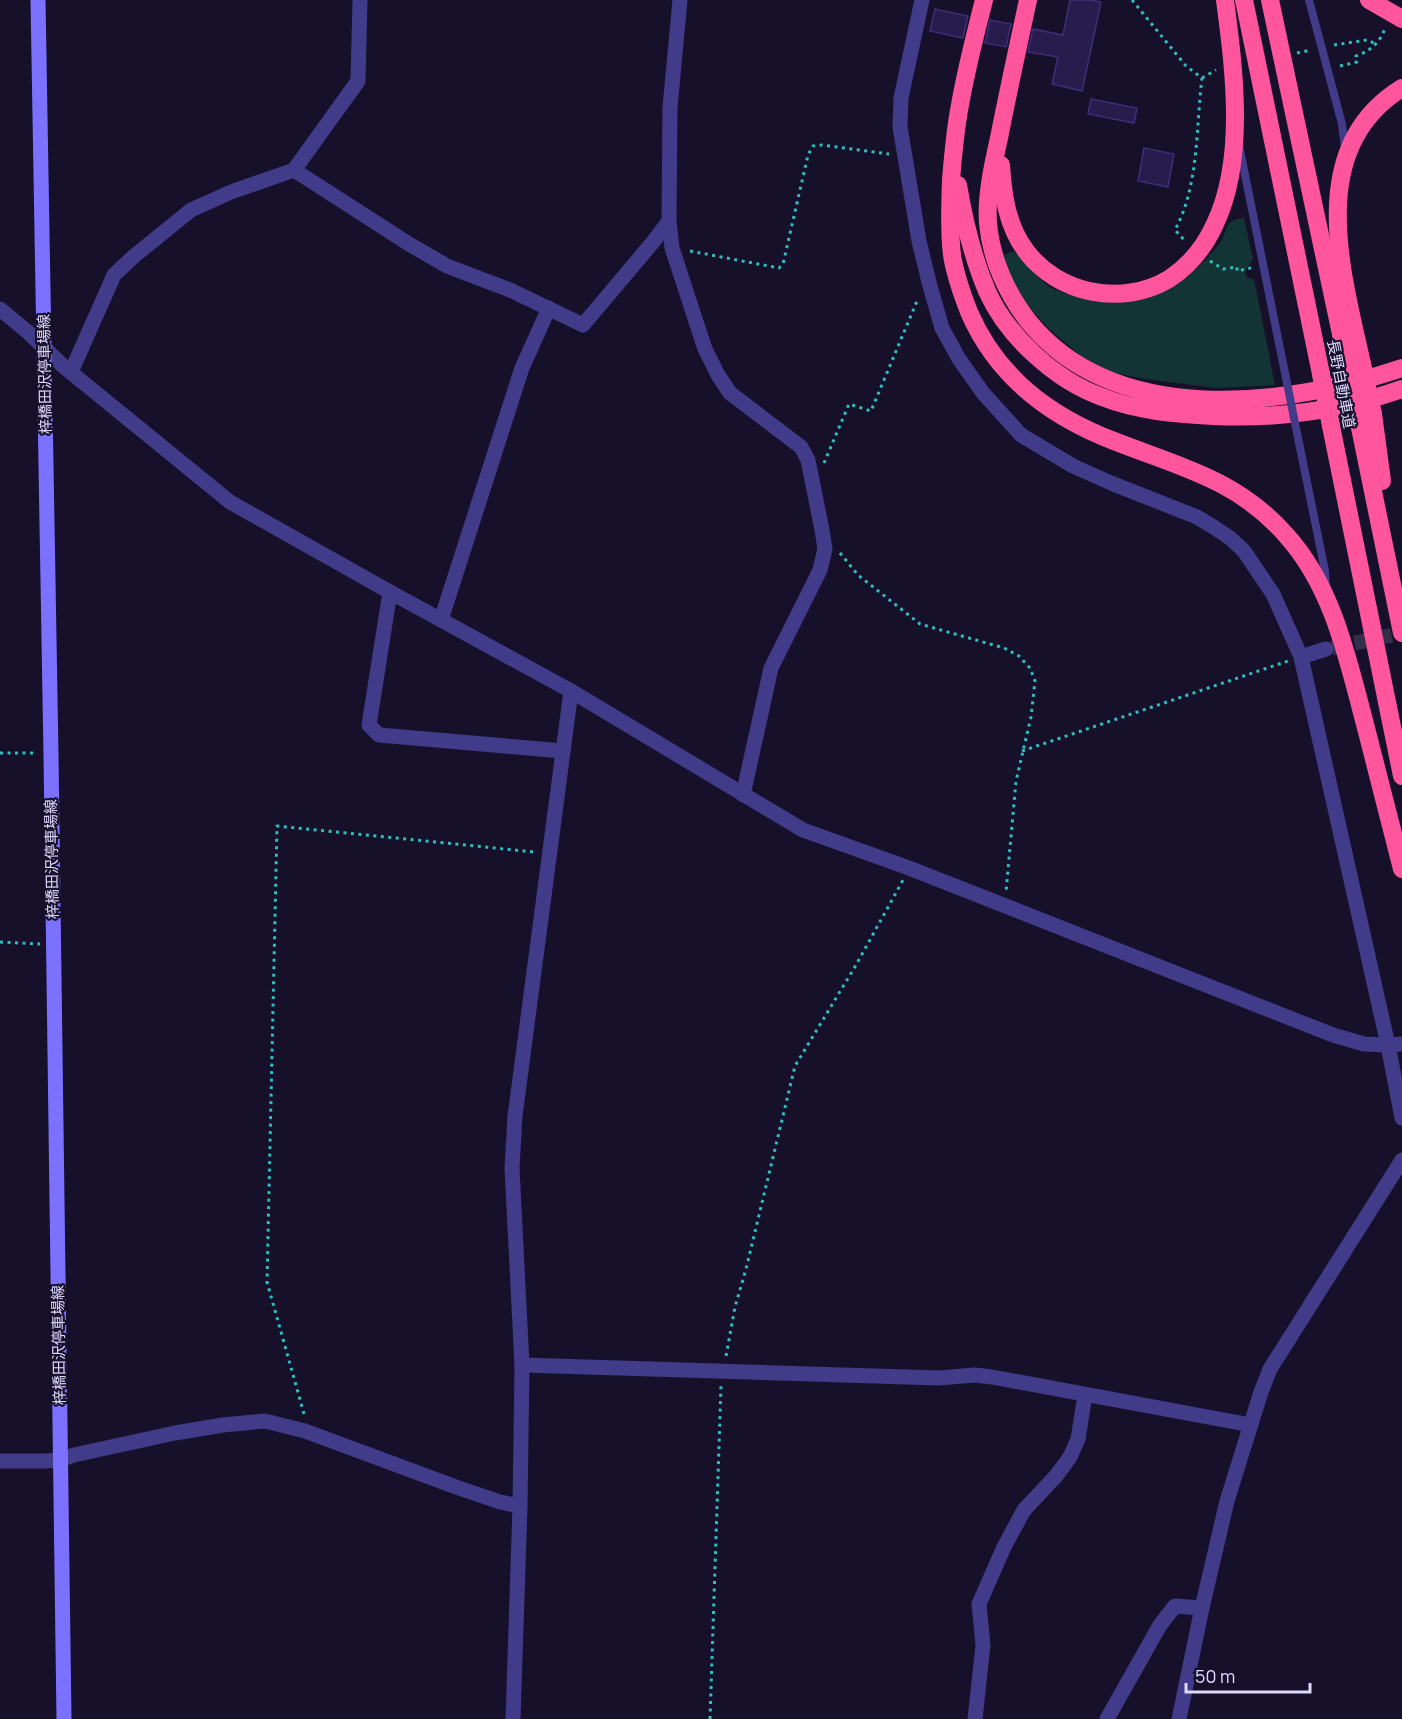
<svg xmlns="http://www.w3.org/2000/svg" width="1402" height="1719" font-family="Manrope,'Noto Sans JP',sans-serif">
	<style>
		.green { fill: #133435 }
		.building { fill: #281c4c; stroke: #402d79; stroke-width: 1.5 }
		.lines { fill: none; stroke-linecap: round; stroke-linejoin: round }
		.minor-tunnel { stroke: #342e4b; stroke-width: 15; stroke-dasharray: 15 8; stroke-linecap: butt }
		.path { stroke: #2ebfbe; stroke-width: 3; stroke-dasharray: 3 4.5; stroke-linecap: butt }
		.service { stroke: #423b8a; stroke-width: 8 }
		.minor { stroke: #423b8a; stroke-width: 15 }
		.tertiary { stroke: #423b8a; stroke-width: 15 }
		.secondary { stroke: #7c71ff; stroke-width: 15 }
		.motorway { stroke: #ff559d; stroke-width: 18 }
		.service-bridge { stroke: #423b8a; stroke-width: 8 }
		.motorway-bridge { stroke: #ff559d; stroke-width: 18 }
		.labels { text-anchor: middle; stroke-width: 4.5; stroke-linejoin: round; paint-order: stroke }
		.street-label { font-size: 15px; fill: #e0daff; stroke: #16102b }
	</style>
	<rect width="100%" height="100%" fill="#16102b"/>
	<path class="green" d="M1244 218 1253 259 1245 272 1247 278 1254 279 1275 385 1216 388 1145 379 1109 372 1081 356 1049 329 1023 301 1002 256 1014 251C1025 262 1038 279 1050 287 1056 291 1065 293 1072 295 1123 312 1174 296 1209 256 1214 250 1220 244 1223 237 1229 223 1227 220 1244 218Z"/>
	<g class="building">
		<path d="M1070 0H1090L1101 2 1082 91 1052 84 1058 57 1028 52 1033 29 1063 35Z"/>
		<path d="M935 9 968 16 963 38 930 31Z"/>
		<path d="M990 20 1011 24 1006 47 985 43Z"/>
		<path d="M1091 99 1137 108 1134 123 1088 114Z"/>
		<path d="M1144 148 1174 154 1168 187 1138 181Z"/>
	</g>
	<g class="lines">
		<path class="minor-tunnel" d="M1332 648 1402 633"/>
		<g class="path">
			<path d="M1132 0 1186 66 1202 78C1196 127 1199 186 1175 230L1186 242"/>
			<path d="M1334 45 1367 40 1376 44"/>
			<path d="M1297 53 1311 50"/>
			<path d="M1340 66 1357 62 1356 56C1370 51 1380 43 1385 28"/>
			<path d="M1202 78 1216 70"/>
			<path d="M690 251 779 268 783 264 808 155 813 146 822 145 889 154"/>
			<path d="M1210 261 1223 269 1237 267V271L1251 268"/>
			<path d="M824 463 849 404 871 411 917 301"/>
			<path d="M840 553 858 575 920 624 1004 648 1019 656 1030 668 1035 681 1031 717 1016 781 1006 892"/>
			<path d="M1022 751 1288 661"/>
			<path d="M0 753H37"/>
			<path d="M0 942 40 944"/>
			<path d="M726 1356 735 1307 746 1269 795 1066 856 965 903 880"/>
			<path d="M304 1414 267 1282 277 826 534 852"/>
			<path d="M710 1719 721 1386"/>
		</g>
		<g class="service">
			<path d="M1309 0 1342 124 1345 148"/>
			<path d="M1239 145 1287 383"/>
			<path d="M1296 428 1325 571 1326 588"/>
		</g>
		<g class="minor">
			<path d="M680 0 670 107 669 221 672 248 705 349 718 375 730 393 801 447 808 460 822 530 825 549 820 570 771 668 743 795"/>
			<path d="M922 0 901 98 900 127 919 241 930 286 942 328 959 359 983 393 1021 435 1073 466 1111 483 1197 517 1212 526 1230 538 1244 551 1273 594 1301 657 1388 1045 1402 1118"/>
			<path d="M294 170 409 244 447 266 510 290 583 325 653 242 669 221"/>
			<path d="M71 372 114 275 133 257 191 210 231 192 294 170 358 81 360 0"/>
			<path d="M390 592 369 725 379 735 563 751"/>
			<path d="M441 620 522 368 549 308"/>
			<path d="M1301 657 1326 649"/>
			<path d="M522 1365 939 1378 975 1375 992 1377 1251 1425"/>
			<path d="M0 1461H46L60 1460 74 1455 175 1433 223 1425 265 1421 305 1431 456 1487 500 1502 520 1506"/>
			<path d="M513 1719 520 1506 522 1365 512 1168 515 1116 571 691 803 830 909 868 1333 1035 1364 1044 1388 1045"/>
			<path d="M975 1719 983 1645 979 1604 1004 1547 1024 1510 1056 1476 1070 1457 1078 1439 1085 1395"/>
			<path d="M1107 1719 1160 1625 1175 1606 1202 1608"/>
			<path d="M1179 1719 1202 1608 1227 1501 1261 1392 1270 1369 1402 1160"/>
		</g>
		<g class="tertiary">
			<path d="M0 309 29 333 63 366 230 502 390 592 571 691"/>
			<path d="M1388 1045 1402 1044"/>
		</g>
		<path class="secondary" d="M38 0 51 755 64 1719"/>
		<g class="motorway">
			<path d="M984 0C975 35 966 70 960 105 955 130 953 155 951 180 950 205 949 231 952 255 955 275 962 294 969 312 997 377 1049 416 1114 441 1180 467 1237 479 1286 535 1334 588 1348 661 1366 728 1378 775 1390 822 1402 869"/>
			<path d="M1028 0C1018 46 1008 92 999 138 993 165 986 195 988 223 991 259 1007 294 1029 322 1116 428 1286 407 1402 368"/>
			<path d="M1244 0 1321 374"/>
			<path d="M1270 0 1348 367"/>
			<path d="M1369 0 1402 19"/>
			<path d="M1001 165C1003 195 1007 226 1026 251 1058 294 1122 307 1169 279 1189 266 1205 246 1215 224 1246 159 1234 69 1225 0"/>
			<path d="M958 185C964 221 973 258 987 291 1007 336 1055 380 1102 397 1137 411 1176 414 1214 416 1278 419 1342 410 1402 389"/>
			<path d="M1362 364C1342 272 1304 148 1402 88"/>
			<path d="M1373 414 1382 481"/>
			<path d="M1358 418 1402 633"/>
			<path d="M1331 426 1402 776"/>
		</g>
		<path class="service-bridge" d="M1287 383 1296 428"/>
		<g class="motorway-bridge">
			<path d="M1362 364 1373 414"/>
			<path d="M1348 367 1358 418"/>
			<path d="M1321 374 1331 426"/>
		</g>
	</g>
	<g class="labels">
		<g class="street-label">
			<text transform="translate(45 374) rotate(-91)" y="5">梓橋田沢停車場線</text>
			<text transform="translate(1341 384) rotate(79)" y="5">長野自動車道</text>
			<text transform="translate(52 859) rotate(-91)" y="5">梓橋田沢停車場線</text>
			<text transform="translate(59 1345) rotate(-91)" y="5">梓橋田沢停車場線</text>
		</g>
	</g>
	<path d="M1186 1683v9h124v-9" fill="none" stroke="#e0daff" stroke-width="3"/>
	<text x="1195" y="1683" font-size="18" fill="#e0daff" stroke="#16102b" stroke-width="4.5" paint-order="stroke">50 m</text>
</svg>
